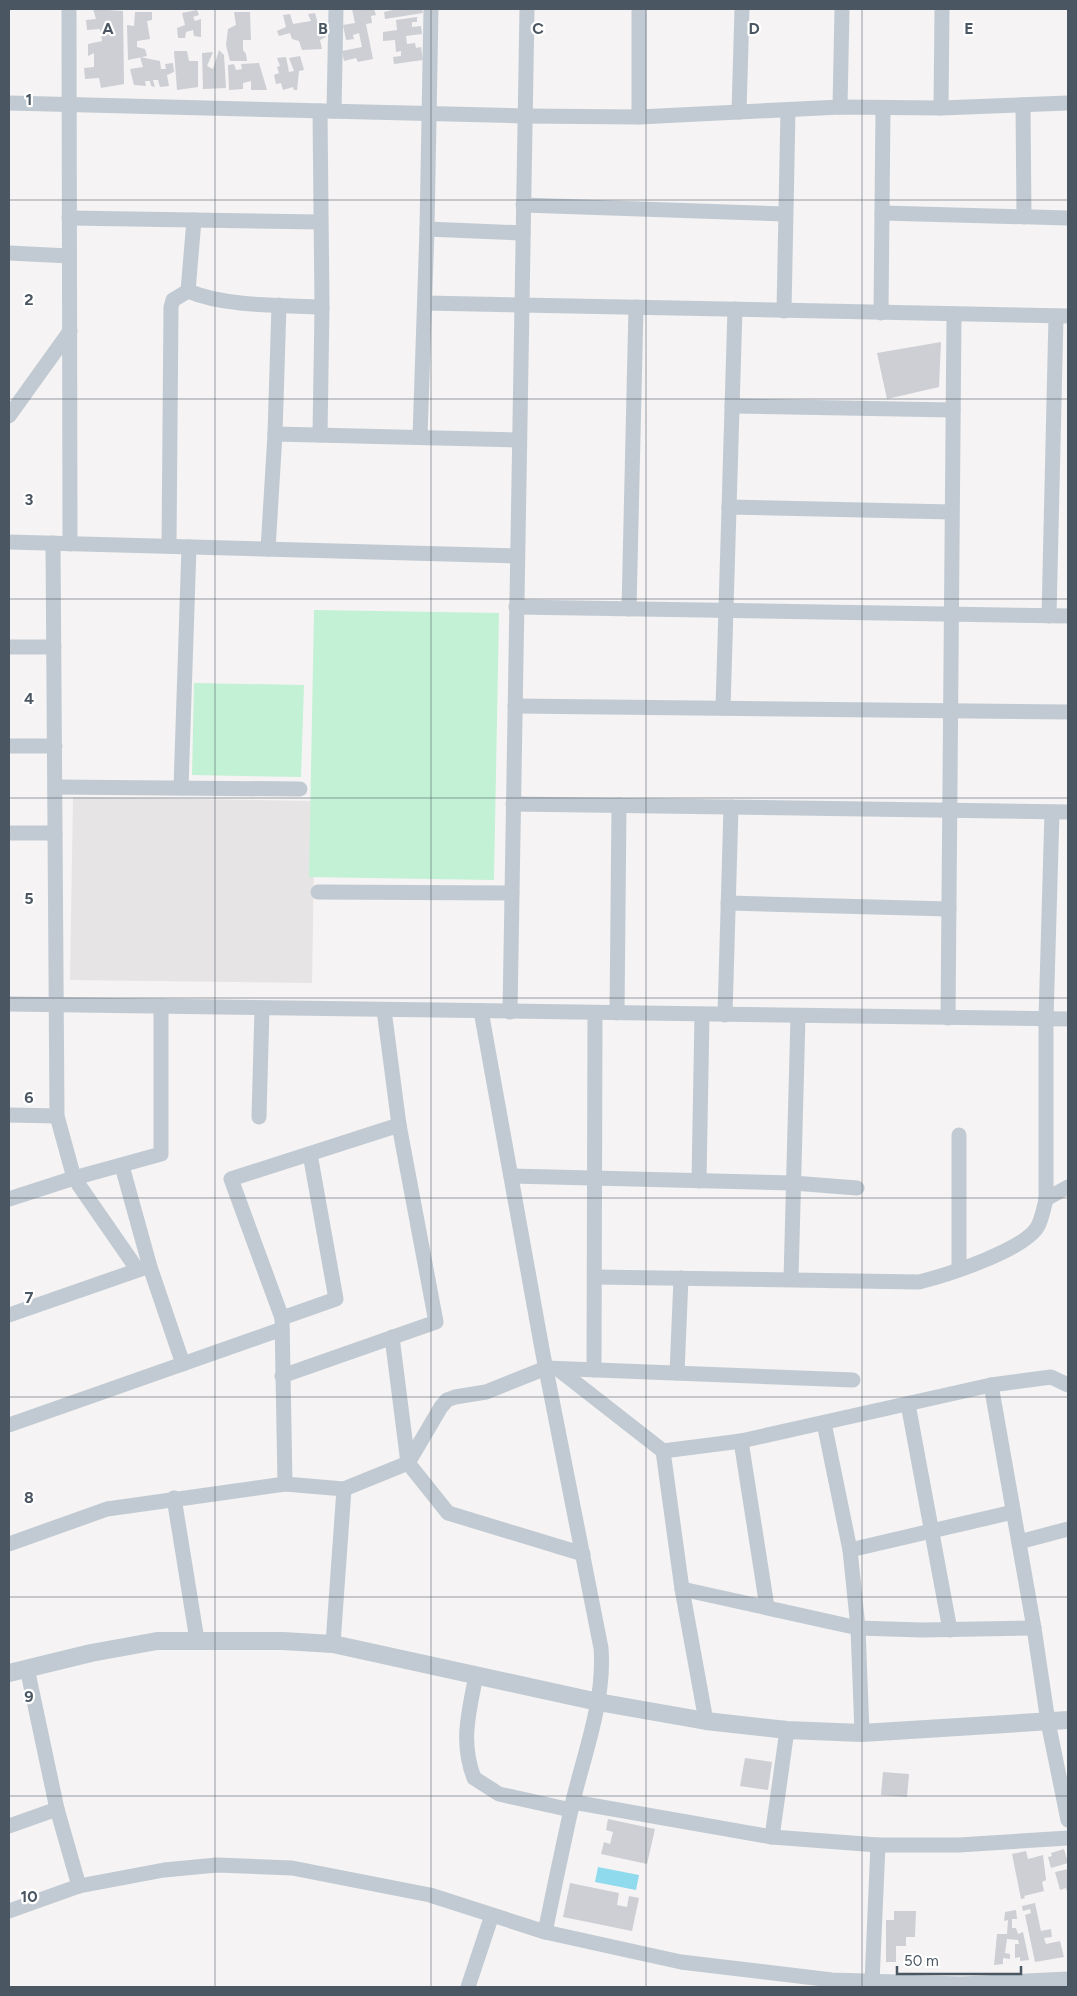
<svg xmlns="http://www.w3.org/2000/svg" width="1077" height="1996" font-family="Figtree,sans-serif">
	<style>
		.education { fill: #e6e4e5 }
		.green { fill: #c3f1d5 }
		.water { fill: #90daee }
		.building { fill: #cdcfd5 }
		.lines { fill: none; stroke-linecap: round; stroke-linejoin: round }
		.minor { stroke: #c1cad2; stroke-width: 15 }
		.tertiary { stroke: #c1cad2; stroke-width: 18 }
		.grid { fill: none; stroke: #4a5661; stroke-width: 1; stroke-opacity: 0.55 }
		.grid-label { font-size: 16px; text-anchor: middle; font-weight: bold; fill: #4a5661; stroke: #fff; stroke-width: 4.5; stroke-linejoin: round; paint-order: stroke }
	</style>
	<rect width="100%" height="100%" fill="#f5f3f3"/>
	<path class="education" d="M73 797 315 801 312 983 70 980Z"/>
	<g class="green">
		<path d="M314 610 499 613 494 880 309 877Z"/>
		<path d="M194 683 304 685 301 777 192 775Z"/>
	</g>
	<path class="water" d="M598 1867 639 1875 636 1890 595 1882Z"/>
	<g class="building">
		<path d="M93 9 123 11 124 84 101 88 99 78 85 79 84 68 94 67V53L88 56V44L102 41 100 29 87 30 86 20 96 19Z"/>
		<path d="M352 9H374L376 15 371 16 372 23 366 24 373 59 358 62 356 58 344 61 342 51 362 47 359 33 353 35 354 39 346 40 343 25 355 23Z"/>
		<path d="M397 9H422L423 13 385 19 384 12Z"/>
		<path d="M197 10 199 15 193 17 195 21 201 19V37L194 36 193 30 186 32 185 38H178L177 28 185 25 182 13Z"/>
		<path d="M135 12H152V20L147 21 150 39 137 41V47L145 49 147 56 128 60 127 25 134 26Z"/>
		<path d="M234 12H250L251 40H243V50L246 54 247 61H230L226 45 228 29 236 25Z"/>
		<path d="M315 13 320 31H325L326 37 320 40 322 49 302 50 299 41 292 39 290 33 279 36 277 31 286 27 283 15 290 14 293 24 311 21 308 14Z"/>
		<path d="M417 17V22H412V27L421 26 422 34 406 36 407 44 415 43 416 48 421 47 423 60 394 64 393 57 401 56V51L396 52 395 40 383 41V32L397 30 396 20Z"/>
		<path d="M219 50 224 55 226 88 203 89 202 53 213 52 207 66 213 69Z"/>
		<path d="M174 51H187L189 61H198V87L177 90Z"/>
		<path d="M300 56 304 70 299 71 297 90H294L293 87 283 90 281 83 276 84 274 75 279 73 277 67 280 66 277 58 286 57 289 72 294 71 289 58Z"/>
		<path d="M140 57 160 61 161 69H166L165 64 173 63 174 72 167 75 169 86 160 87 158 80H153L155 87 151 86 150 81H145L146 86 134 85 130 69 143 67Z"/>
		<path d="M259 63 267 90H251V81L243 83V89L229 90 228 65 234 64 236 70 242 69 241 64Z"/>
		<path d="M941 342 939 387 887 399 877 353Z"/>
		<path d="M745 1758 772 1762 768 1790 740 1786Z"/>
		<path d="M883 1772 909 1774 907 1797 881 1795Z"/>
		<path d="M608 1819 655 1829 647 1864 601 1854 604 1842 610 1844 613 1832 606 1830Z"/>
		<path d="M1064 1849 1068 1863 1051 1868 1048 1857 1052 1856 1051 1853Z"/>
		<path d="M1026 1851 1028 1859 1043 1855 1046 1880 1042 1882 1044 1891 1024 1896 1025 1898 1021 1899 1012 1854Z"/>
		<path d="M1068 1869V1895L1066 1888 1060 1890 1055 1872Z"/>
		<path d="M570 1883 619 1893 617 1905 627 1907 629 1896 639 1898 632 1931 563 1917Z"/>
		<path d="M1035 1903 1041 1931 1051 1929 1052 1937 1044 1938 1046 1944 1060 1941 1064 1957 1035 1962 1025 1915 1031 1913 1030 1909 1023 1911 1022 1906Z"/>
		<path d="M1016 1910 1017 1919H1012V1928H1016L1018 1934 1023 1932 1029 1960 1020 1961V1957L1015 1958V1944H1019L1018 1940 1007 1939 1005 1953 1010 1954V1959L1003 1958V1964L994 1965 997 1934H1007L1008 1920 1004 1921 1005 1912Z"/>
		<path d="M894 1911H916L915 1937H906V1946H896V1962H886V1920H894Z"/>
	</g>
	<g class="lines">
		<g class="minor">
			<path d="M69 9 70 544"/>
			<path d="M9 103 525 116 639 117 840 107 941 108 1068 103"/>
			<path d="M1023 105 1024 217"/>
			<path d="M840 107 842 9"/>
			<path d="M941 108 942 9"/>
			<path d="M334 111 336 9"/>
			<path d="M739 112 742 9"/>
			<path d="M639 117V9"/>
			<path d="M523 205 785 214"/>
			<path d="M882 213 1068 218"/>
			<path d="M69 218 320 222"/>
			<path d="M427 229 523 233"/>
			<path d="M9 253 69 256"/>
			<path d="M188 291 194 220"/>
			<path d="M425 303 1068 316"/>
			<path d="M784 311 788 110"/>
			<path d="M881 313 883 108"/>
			<path d="M732 406 953 410"/>
			<path d="M9 416 70 331"/>
			<path d="M275 434 519 440"/>
			<path d="M320 435 322 307 320 111"/>
			<path d="M420 437 427 229 431 9"/>
			<path d="M729 507 952 512"/>
			<path d="M9 542 517 556"/>
			<path d="M53 543 57 1116 74 1178 137 1269"/>
			<path d="M169 546 171 307 173 300 188 291C226 307 281 305 322 307"/>
			<path d="M268 549 275 434 279 305"/>
			<path d="M516 607 1068 616"/>
			<path d="M629 609 636 307"/>
			<path d="M1049 616 1056 316"/>
			<path d="M9 647H54"/>
			<path d="M515 706 1068 712"/>
			<path d="M723 708 735 309"/>
			<path d="M9 746H55"/>
			<path d="M55 787 300 789"/>
			<path d="M181 788 189 547"/>
			<path d="M513 804 1068 812"/>
			<path d="M9 833H55"/>
			<path d="M318 892 512 893"/>
			<path d="M728 903 949 909"/>
			<path d="M9 1004 1068 1019"/>
			<path d="M481 1011 542 1349 601 1648C605 1700 585 1751 573 1801 563 1845 554 1889 545 1932"/>
			<path d="M510 1012 527 9"/>
			<path d="M617 1013 619 805"/>
			<path d="M725 1015 731 807"/>
			<path d="M948 1018 954 314"/>
			<path d="M9 1115 57 1116"/>
			<path d="M259 1117 262 1008"/>
			<path d="M959 1135V1269"/>
			<path d="M122 1166 150 1267 183 1364"/>
			<path d="M511 1176 793 1183 857 1188"/>
			<path d="M699 1181 702 1014"/>
			<path d="M9 1199 74 1178 161 1154V1006"/>
			<path d="M1046 1199 1068 1187"/>
			<path d="M595 1277 919 1282C947 1275 1025 1250 1038 1226 1042 1218 1044 1208 1046 1199V1019L1052 812"/>
			<path d="M791 1279 798 1016"/>
			<path d="M9 1315 147 1267"/>
			<path d="M282 1318 336 1299 310 1154"/>
			<path d="M392 1337 408 1463 448 1513 583 1554"/>
			<path d="M558 1369 663 1451 682 1589 706 1721"/>
			<path d="M594 1370 595 1013"/>
			<path d="M677 1373 681 1278"/>
			<path d="M282 1376 436 1322 399 1125 384 1010"/>
			<path d="M991 1385 1034 1628 1048 1722 1068 1820"/>
			<path d="M908 1404 950 1630"/>
			<path d="M824 1423 850 1550 858 1628 862 1733"/>
			<path d="M9 1425 282 1329"/>
			<path d="M741 1441 767 1607"/>
			<path d="M663 1451 741 1441 991 1385 1051 1377 1068 1385"/>
			<path d="M285 1484 282 1318 231 1179 399 1125"/>
			<path d="M174 1498 197 1640"/>
			<path d="M1019 1542 1068 1529"/>
			<path d="M9 1544 107 1509 285 1484 344 1489 408 1463 441 1407 447 1400 455 1397 486 1392 546 1368 853 1380"/>
			<path d="M850 1550 1013 1512"/>
			<path d="M682 1589 858 1628 922 1630 1034 1628"/>
			<path d="M333 1644 344 1489"/>
			<path d="M27 1668 57 1809 79 1886"/>
			<path d="M476 1675C469 1713 460 1741 474 1778L499 1794 571 1810"/>
			<path d="M573 1802 772 1837 878 1845H959L1068 1838"/>
			<path d="M9 1826 57 1809"/>
			<path d="M772 1837 787 1730"/>
			<path d="M9 1911 79 1886 164 1870 217 1865 292 1868 430 1895 545 1932 681 1962 832 1980 962 1984 1068 1979"/>
			<path d="M872 1982 878 1845"/>
			<path d="M468 1987 492 1915"/>
		</g>
		<path class="tertiary" d="M9 1673 91 1653 157 1641H283L333 1644 598 1702 706 1721 787 1730 862 1733 1068 1720"/>
	</g>
	<path class="grid" d="M215 9V1987M431 9V1987M646 9V1987M862 9V1987M9 200H1068M9 399H1068M9 599H1068M9 798H1068M9 998H1068M9 1198H1068M9 1397H1068M9 1597H1068M9 1796H1068"/>
	<g class="grid-label">
		<text x="108" y="34">A</text>
		<text x="323" y="34">B</text>
		<text x="538" y="34">C</text>
		<text x="754" y="34">D</text>
		<text x="969" y="34">E</text>
		<text x="29" y="105">1</text>
		<text x="29" y="305">2</text>
		<text x="29" y="505">3</text>
		<text x="29" y="704">4</text>
		<text x="29" y="904">5</text>
		<text x="29" y="1103">6</text>
		<text x="29" y="1303">7</text>
		<text x="29" y="1503">8</text>
		<text x="29" y="1702">9</text>
		<text x="29" y="1902">10</text>
	</g>
	<rect width="1077" height="1996" fill="none" stroke="#4a5661" stroke-width="20"/>
	<path d="M897 1966v8h124v-8" fill="none" stroke="#4a5661" stroke-width="2.5"/>
	<text x="904" y="1966" font-size="15" fill="#4a5661" stroke="#ffffff" stroke-width="4" paint-order="stroke">50 m</text>
</svg>
